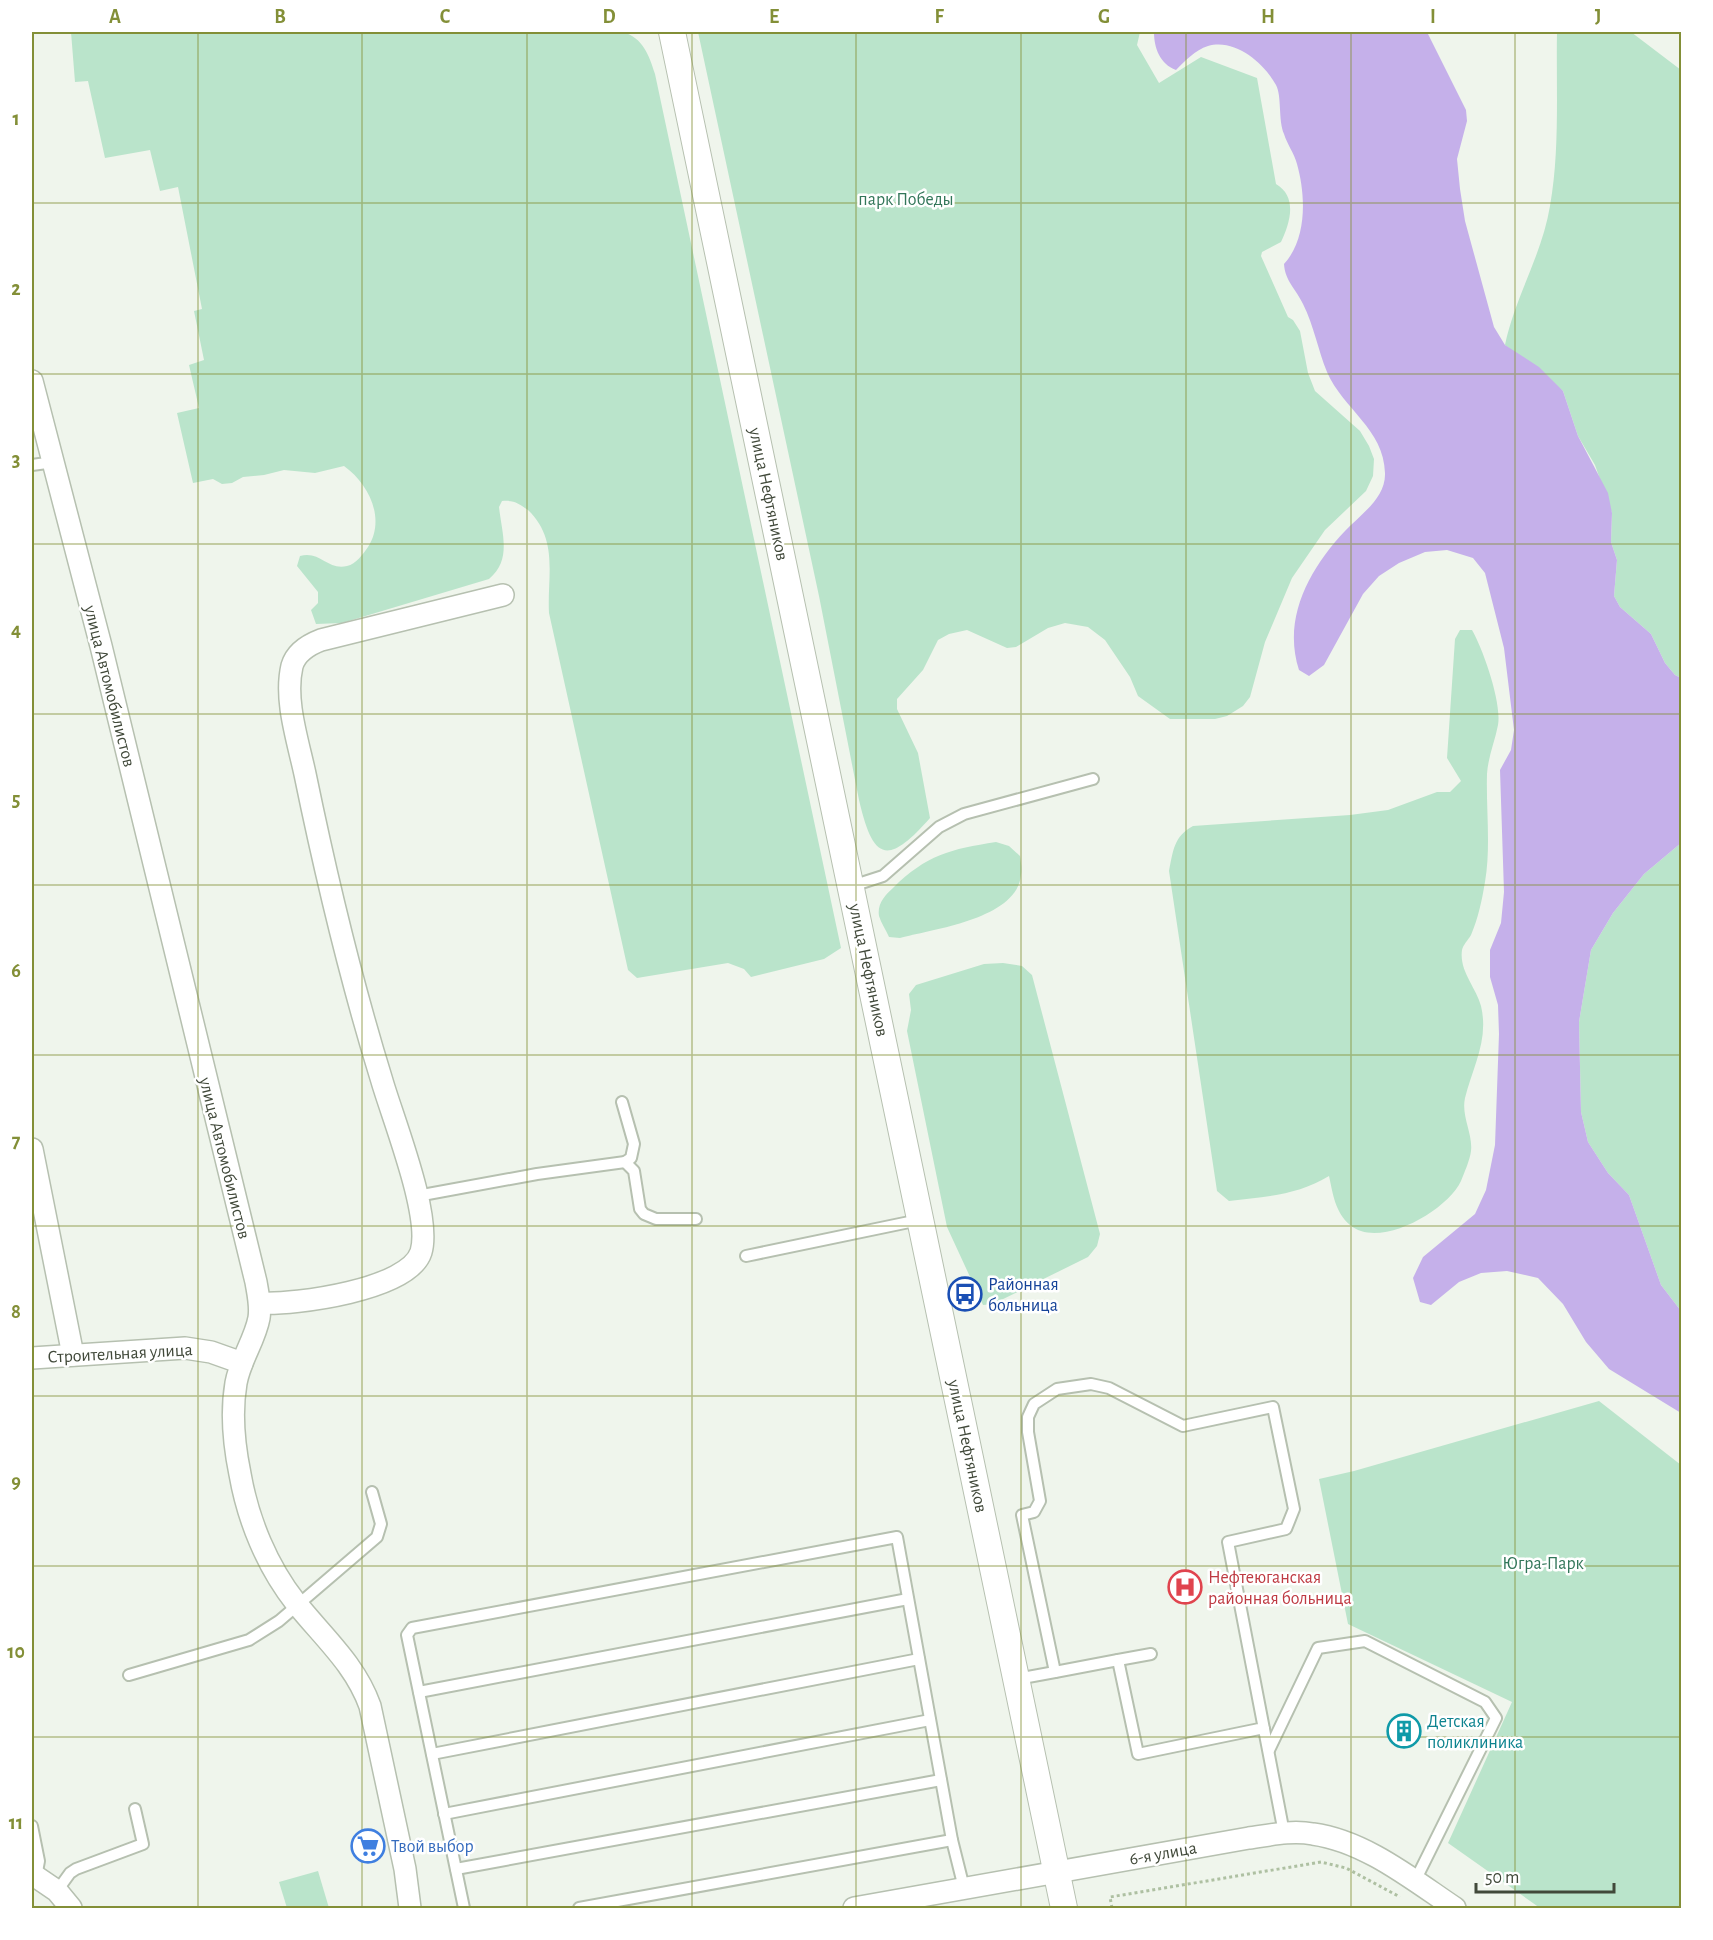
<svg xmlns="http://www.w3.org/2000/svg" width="1713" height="1940" font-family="'Alegreya Sans',sans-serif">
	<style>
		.green { fill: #bae4cb }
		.water { fill: #c5b0ea }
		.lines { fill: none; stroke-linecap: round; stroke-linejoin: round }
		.service-casing { stroke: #b6c0b0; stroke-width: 14 }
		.minor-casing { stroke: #b6c0b0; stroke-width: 24 }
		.tertiary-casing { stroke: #b6c0b0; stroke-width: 28 }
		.path { stroke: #aec0a2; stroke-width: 3; stroke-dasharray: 3 3; stroke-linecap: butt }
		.service { stroke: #fff; stroke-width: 10 }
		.minor { stroke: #fff; stroke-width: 21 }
		.tertiary { stroke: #fff; stroke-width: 26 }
		.grid { fill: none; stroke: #838f37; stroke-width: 1.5; stroke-opacity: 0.55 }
		.labels { text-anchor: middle; stroke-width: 5; stroke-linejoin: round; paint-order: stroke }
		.park-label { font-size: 18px; fill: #327659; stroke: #fff }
		.street-label { font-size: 18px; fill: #41493a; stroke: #fff }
		.transit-label { font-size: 18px; fill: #164399; stroke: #fff; text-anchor: start }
		.health-label { font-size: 18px; fill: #be3a42; stroke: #fff; text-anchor: start }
		.culture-label { font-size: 18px; fill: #0d838f; stroke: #fff; text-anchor: start }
		.shop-label { font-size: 18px; fill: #366cbe; stroke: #fff; text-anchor: start }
		.neatline { fill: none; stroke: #838f37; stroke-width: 2 }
		.grid-label { font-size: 20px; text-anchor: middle; font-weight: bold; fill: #838f37 }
	</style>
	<rect width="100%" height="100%" fill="#eff5ec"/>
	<g class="green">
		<path d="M71 32H623C643 38 649 55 655 74L841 948 824 959 751 977 744 969 728 963 637 978 628 970 549 613C547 576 559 540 528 510 519 503 513 500 502 501L499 507C502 534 512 560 489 579L342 623 316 624 311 610 318 603V592L297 566 300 556C320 550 328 571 347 566 356 564 363 554 368 547 386 519 369 484 344 466L315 473 284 470 264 475 243 477 232 483 222 484 213 479 193 483 177 413 199 408 189 365 204 360 194 311 202 309 178 187 160 191 150 150 105 158 88 81 75 82Z"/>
		<path d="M698 32H1140L1137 45 1159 83 1201 57 1257 78 1276 184C1298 197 1290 223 1281 242L1262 252 1261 256 1288 317 1293 320 1300 331 1308 373 1315 391 1360 431 1369 446 1374 459 1373 476 1366 491 1325 530 1292 578 1265 642 1250 697 1243 706 1227 716 1215 719H1170L1138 696 1130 677 1105 640 1088 627 1065 623 1048 628 1016 647 1007 648 967 630 949 634 938 640 923 670 897 699V709L918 753 930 818C887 867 873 860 859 800L819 596Z"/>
		<path d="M1557 32H1631L1681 70V678L1675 675 1665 663 1651 634 1620 607 1614 596 1617 560 1611 542 1612 513 1595 465 1578 436 1563 391 1505 345C1515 297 1542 255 1550 206 1560 150 1556 89 1557 32Z"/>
		<path d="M1460 630H1472C1483 649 1502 703 1498 725 1495 741 1488 757 1487 774 1486 810 1491 847 1485 882 1482 900 1478 919 1471 935 1468 940 1463 945 1462 950 1459 971 1476 987 1481 1006 1489 1040 1473 1066 1465 1098 1461 1116 1473 1134 1471 1151 1470 1160 1464 1173 1461 1181 1447 1211 1379 1250 1350 1225 1335 1212 1333 1194 1329 1176 1298 1195 1265 1197 1229 1201L1217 1191 1169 871C1173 851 1174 836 1193 826L1350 815 1388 810 1437 792H1450L1461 781 1447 758 1455 639Z"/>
		<path d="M996 842 1009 846 1020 856C1021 862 1022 869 1021 875 1017 919 933 929 900 938L889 937C886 930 881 923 879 916 877 904 885 895 893 888 926 855 951 849 996 842Z"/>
		<path d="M1681 843V1311L1661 1285 1629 1195 1608 1173 1588 1142 1581 1112 1579 1022 1591 950 1613 913 1644 874Z"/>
		<path d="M1003 963 1022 966 1032 975 1100 1234 1097 1246 1088 1257 993 1304 983 1305 947 1227 907 1031 911 1010 909 994 916 985 984 964Z"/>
		<path d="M1599 1401 1681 1465V1908H1540L1448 1843 1512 1702 1348 1624 1319 1479 1354 1471Z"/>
		<path d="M318 1871 329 1908H287L279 1882Z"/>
	</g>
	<path class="water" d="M1154 32H1427L1466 110 1467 121 1457 159 1460 189 1465 221 1494 327 1505 345 1539 367 1563 391 1578 436 1608 493 1612 513 1611 542 1617 560 1614 596 1620 607 1651 634 1665 663 1675 675 1681 678V843L1644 874 1613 913 1591 950 1579 1022 1581 1112 1588 1142 1608 1173 1629 1195 1661 1285 1681 1311V1413L1609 1369 1586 1342 1563 1304 1538 1278 1507 1271 1481 1273 1459 1282 1431 1305 1420 1302 1413 1278 1423 1257 1475 1214 1486 1190 1495 1145 1499 1034 1498 1005 1490 977V950L1501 923 1504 892 1500 770 1511 750 1514 730 1504 648 1485 573 1473 558 1447 550 1425 552 1399 563 1379 576 1363 594 1324 665 1309 676 1299 670C1282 618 1310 568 1345 531 1360 515 1386 498 1385 473 1384 429 1343 409 1327 372 1318 350 1314 326 1303 304 1296 289 1285 281 1284 264 1307 239 1306 196 1297 164 1294 153 1287 144 1284 134 1278 120 1282 96 1276 85 1264 63 1235 38 1208 46 1195 50 1185 61 1176 70 1160 64 1154 48 1154 32Z"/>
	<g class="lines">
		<g class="service-casing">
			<g id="service">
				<path d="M32 465 54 462"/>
				<path d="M852 886 883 876 939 827 964 814 1093 779"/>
				<path d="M625 1162 634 1171 640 1209 644 1214 656 1219H696"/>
				<path d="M417 1196 537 1174 625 1162 631 1158 634 1144 622 1102"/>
				<path d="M746 1256 919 1220"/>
				<path d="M1118 1660 1151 1654"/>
				<path d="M129 1675 249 1640 279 1621 377 1537 381 1524 372 1492"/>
				<path d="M1017 1679 1055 1672"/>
				<path d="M419 1692 908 1599"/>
				<path d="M1264 1728 1138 1754 1118 1660 1055 1672 1022 1515 1034 1512 1040 1501 1028 1432V1417L1034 1404 1057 1389 1091 1384 1109 1388 1183 1426 1273 1407 1294 1509 1286 1529 1228 1542 1284 1833"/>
				<path d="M1269 1750 1318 1648 1365 1641 1485 1702 1496 1718 1415 1881"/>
				<path d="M432 1754 919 1659"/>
				<path d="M444 1814 930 1720"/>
				<path d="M32 1826 39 1861 36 1877"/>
				<path d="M456 1869 941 1780"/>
				<path d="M57 1891 70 1873 76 1869 143 1844 135 1809"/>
				<path d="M464 1908 407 1635 412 1628 897 1537 952 1840 964 1888"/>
				<path d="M579 1908 952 1840"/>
			</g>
		</g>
		<g class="minor-casing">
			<g id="minor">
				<path d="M32 381 101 646 256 1282C258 1294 261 1306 259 1318 255 1340 240 1360 236 1383 231 1412 234 1445 240 1474 248 1520 267 1566 296 1603 323 1637 355 1664 370 1706L405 1869 410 1908"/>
				<path d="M32 1149 73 1355"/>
				<path d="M260 1303C295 1305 409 1290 421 1252 432 1216 393 1119 382 1081 351 981 326 876 305 774 298 741 284 700 292 666 296 652 308 645 321 640L503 595"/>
				<path d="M32 1358 185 1348 211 1352 242 1363"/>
				<path d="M32 1874 57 1891 71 1908"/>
				<path d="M854 1908 1249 1838C1270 1835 1292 1830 1313 1834 1365 1841 1413 1880 1455 1908"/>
			</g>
		</g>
		<g class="tertiary-casing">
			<path id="tertiary" d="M672 32 1064 1908"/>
		</g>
		<path class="path" d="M1112 1908 1110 1897 1321 1862 1346 1868 1400 1897"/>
		<use href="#service" class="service"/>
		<use href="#minor" class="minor"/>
		<use href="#tertiary" class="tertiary"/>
	</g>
	<path class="grid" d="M198 32V1908M362 32V1908M527 32V1908M692 32V1908M856 32V1908M1021 32V1908M1186 32V1908M1351 32V1908M1515 32V1908M32 203H1682M32 374H1682M32 544H1682M32 714H1682M32 885H1682M32 1055H1682M32 1226H1682M32 1396H1682M32 1566H1682M32 1737H1682"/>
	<defs>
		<g id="bus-ring" transform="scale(1.725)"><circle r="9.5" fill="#fff" stroke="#1a4fb4" stroke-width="1.5"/><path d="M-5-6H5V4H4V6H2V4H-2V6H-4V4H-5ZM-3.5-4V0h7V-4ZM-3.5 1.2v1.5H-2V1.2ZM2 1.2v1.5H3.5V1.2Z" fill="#1a4fb4"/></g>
		<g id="hospital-ring" transform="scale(1.725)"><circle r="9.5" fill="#fff" stroke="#e0444e" stroke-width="1.5"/><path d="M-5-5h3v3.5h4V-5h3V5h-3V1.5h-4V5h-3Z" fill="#e0444e"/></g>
		<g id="building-ring" transform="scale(1.725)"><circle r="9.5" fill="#fff" stroke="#0f9aa8" stroke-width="1.5"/><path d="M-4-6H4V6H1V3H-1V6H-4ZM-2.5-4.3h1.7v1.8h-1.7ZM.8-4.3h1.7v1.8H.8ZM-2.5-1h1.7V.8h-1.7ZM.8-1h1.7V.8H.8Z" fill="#0f9aa8"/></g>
		<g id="supermarket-ring" transform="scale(1.725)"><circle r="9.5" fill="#fff" stroke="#3f7fe0" stroke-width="1.5"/><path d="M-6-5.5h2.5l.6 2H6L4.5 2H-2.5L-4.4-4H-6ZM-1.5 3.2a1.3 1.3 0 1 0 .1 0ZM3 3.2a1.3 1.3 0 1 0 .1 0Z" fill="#3f7fe0"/></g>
	</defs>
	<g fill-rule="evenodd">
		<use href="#bus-ring" x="965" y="1294"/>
		<use href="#hospital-ring" x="1185" y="1587"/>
		<use href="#building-ring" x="1404" y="1731"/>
		<use href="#supermarket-ring" x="368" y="1846"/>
	</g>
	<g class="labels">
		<g class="park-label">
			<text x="906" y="205">парк Победы</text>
			<text x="1543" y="1569">Югра-Парк</text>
		</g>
		<g class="street-label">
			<text transform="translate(769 494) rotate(78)" y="6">улица Нефтяников</text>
			<text transform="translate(110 686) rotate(76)" y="6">улица Автомобилистов</text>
			<text transform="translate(869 970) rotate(78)" y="6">улица Нефтяников</text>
			<text transform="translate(225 1158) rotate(76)" y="6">улица Автомобилистов</text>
			<text transform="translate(120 1353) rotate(-3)" y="6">Строительная улица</text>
			<text transform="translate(968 1446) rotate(78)" y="6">улица Нефтяников</text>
			<text transform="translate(1163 1853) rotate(-10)" y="6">6-я улица</text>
		</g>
		<g class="transit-label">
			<text x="988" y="1290">Районная<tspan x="988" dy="21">больница</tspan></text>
		</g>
		<g class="health-label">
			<text x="1208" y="1583">Нефтеюганская<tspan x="1208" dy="21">районная больница</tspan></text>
		</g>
		<g class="culture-label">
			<text x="1427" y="1727">Детская<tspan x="1427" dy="21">поликлиника</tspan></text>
		</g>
		<g class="shop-label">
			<text x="391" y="1852">Твой выбор</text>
		</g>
	</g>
	<rect width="1713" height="1940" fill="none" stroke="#ffffff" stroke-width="66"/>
	<path d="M1476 1883v9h138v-9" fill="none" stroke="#41493a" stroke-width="3"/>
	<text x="1485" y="1883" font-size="18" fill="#41493a" stroke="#ffffff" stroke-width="4.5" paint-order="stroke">50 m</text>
	<rect x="33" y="33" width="1647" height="1874" class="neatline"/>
	<g class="grid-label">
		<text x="115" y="23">A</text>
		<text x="280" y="23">B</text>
		<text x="445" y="23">C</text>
		<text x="609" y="23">D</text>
		<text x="774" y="23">E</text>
		<text x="939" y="23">F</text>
		<text x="1104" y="23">G</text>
		<text x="1268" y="23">H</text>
		<text x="1433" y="23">I</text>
		<text x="1598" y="23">J</text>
		<text x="16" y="125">1</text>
		<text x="16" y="295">2</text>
		<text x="16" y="466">3</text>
		<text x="16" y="636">4</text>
		<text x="16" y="806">5</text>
		<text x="16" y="977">6</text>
		<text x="16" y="1147">7</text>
		<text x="16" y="1318">8</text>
		<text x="16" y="1488">9</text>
		<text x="16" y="1658">10</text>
		<text x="16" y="1829">11</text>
	</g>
</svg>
